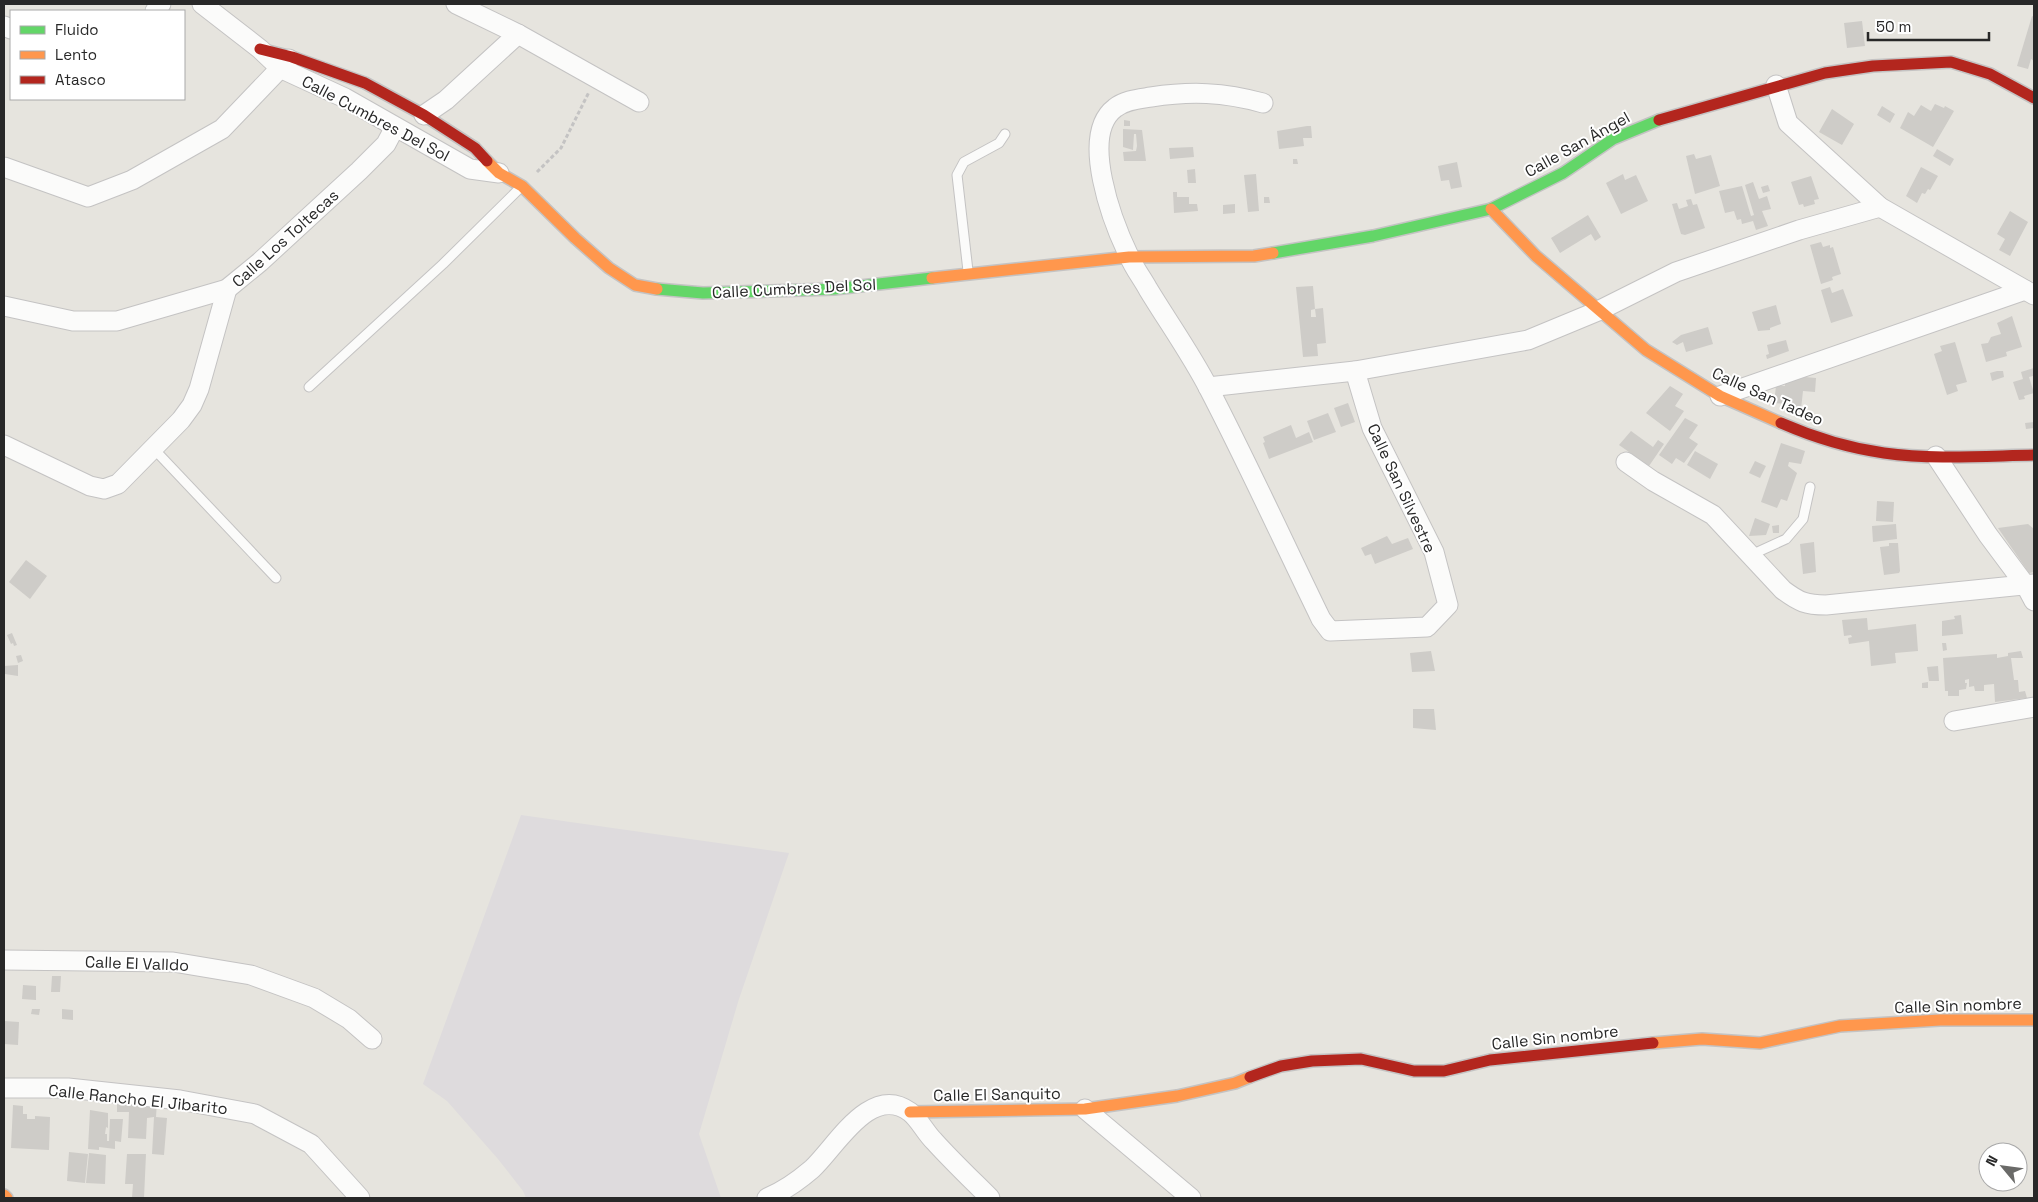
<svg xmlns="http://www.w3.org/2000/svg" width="2038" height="1202" font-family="'Space Grotesk',sans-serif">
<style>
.industrial{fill:#dedbdd}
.building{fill:#ceccc8;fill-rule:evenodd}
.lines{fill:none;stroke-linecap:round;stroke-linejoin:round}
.lane-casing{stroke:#c4c3c3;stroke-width:11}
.street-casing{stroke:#c4c3c3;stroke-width:21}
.fast-casing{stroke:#c4c3c3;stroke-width:14}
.slow-casing{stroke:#c4c3c3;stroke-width:14}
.jam-casing{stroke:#c4c3c3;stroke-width:14}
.path{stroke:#c4c3c3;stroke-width:3;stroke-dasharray:4 2.5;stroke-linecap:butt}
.lane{stroke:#fbfbfa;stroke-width:9}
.street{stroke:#fbfbfa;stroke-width:19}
.fast{stroke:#63d668;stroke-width:11}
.slow{stroke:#ff974d;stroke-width:11}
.jam{stroke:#b3261e;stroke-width:11}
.labels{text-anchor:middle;stroke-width:4;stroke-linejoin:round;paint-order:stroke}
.street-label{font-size:16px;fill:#282828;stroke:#fff}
</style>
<rect width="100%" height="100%" fill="#e6e4de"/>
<polygon class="industrial" points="521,815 789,853 739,999 699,1134 721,1198 526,1198 523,1191 498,1159 447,1101 423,1084"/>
<g class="building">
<polygon points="2032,16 2034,17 2034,61 2031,59 2028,69 2017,66"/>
<polygon points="1862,21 1865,46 1847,48 1844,23"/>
<polygon points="1935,104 1944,108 1945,106 1954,111 1933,147 1900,128 1908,112 1914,116 1921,105 1931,111"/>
<polygon points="1882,106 1895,114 1890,123 1877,115"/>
<polygon points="1832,109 1854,124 1842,145 1819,132"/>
<polygon points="1124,120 1130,121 1130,126 1124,126"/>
<polygon points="1307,126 1311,126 1312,138 1303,138 1304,146 1279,149 1277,131"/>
<polygon points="1123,129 1142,130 1146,161 1124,161 1123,152 1136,151 1137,146 1136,134 1134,134 1133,150 1123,147"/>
<polygon points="1193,147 1194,157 1170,159 1169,148"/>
<polygon points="1937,149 1954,159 1950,166 1933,156"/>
<polygon points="1694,154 1696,159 1711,155 1720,186 1695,194 1686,156"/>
<polygon points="1293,159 1297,159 1298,164 1293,164"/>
<polygon points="1457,162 1462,187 1451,189 1449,180 1441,181 1438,166"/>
<polygon points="1921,167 1938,176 1930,190 1928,189 1925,194 1922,193 1917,203 1906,196"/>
<polygon points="1195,169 1196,183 1188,183 1187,170"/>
<polygon points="1256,174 1259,211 1248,212 1244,175"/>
<polygon points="1623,174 1625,180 1636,175 1648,201 1621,214 1606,183"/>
<polygon points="1811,176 1819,199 1814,200 1815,204 1804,207 1803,204 1799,205 1791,182"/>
<polygon points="1753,182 1759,199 1767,196 1771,209 1762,211 1768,226 1756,230 1753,221 1742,224 1741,219 1737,220 1734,211 1725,213 1719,191 1742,186 1751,216 1754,215 1745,185"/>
<polygon points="1768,185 1770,191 1763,193 1761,187"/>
<polygon points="1173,192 1177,192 1177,197 1189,197 1189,204 1197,204 1198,211 1174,213"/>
<polygon points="1264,197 1269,197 1270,203 1264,203"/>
<polygon points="1691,199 1693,205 1697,204 1705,228 1685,235 1681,234 1672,204 1677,203 1679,209 1688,206 1686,200"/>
<polygon points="1235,204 1235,213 1223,214 1223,205"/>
<polygon points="2010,211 2028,222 2010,256 1999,250 2005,239 1997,234"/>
<polygon points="1588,215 1601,237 1595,241 1591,234 1560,253 1551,238"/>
<polygon points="1821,242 1823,247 1830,245 1830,248 1833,247 1841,274 1832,277 1833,280 1821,284 1810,245"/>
<path d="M1313,286l2,23 8,-1 3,35 -9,1 1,12 -15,1 -7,-70zM1315,309l1,8h-5v-7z"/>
<polygon points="1830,287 1832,293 1843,289 1853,316 1831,323 1821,290"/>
<polygon points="1776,305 1781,324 1770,328 1770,330 1758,331 1752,312"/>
<polygon points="2012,316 2022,347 2006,352 2007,356 1986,362 1981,344 1988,343 1991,337 2001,334 1997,323"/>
<polygon points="1708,327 1713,344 1686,352 1683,342 1677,345 1672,342 1681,335"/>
<polygon points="1786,340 1789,351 1767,359 1766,355 1769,354 1767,345"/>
<polygon points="1955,342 1967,382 1956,385 1958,391 1947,395 1934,354 1942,351 1940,346"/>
<polygon points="2034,368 2034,380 2033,376 2029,377 2034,393 2024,396 2025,399 2019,400 2013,382 2023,379 2021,372"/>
<polygon points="1997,371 2003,371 2004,377 1992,381 1990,373"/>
<polygon points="1805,377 1816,378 1815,392 1803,391 1801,409 1785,408 1785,404 1774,403 1776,386 1785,386 1785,384"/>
<polygon points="1670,386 1683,394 1675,406 1684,411 1670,431 1646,413"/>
<polygon points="1348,403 1355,422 1341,427 1334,408"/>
<polygon points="1328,413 1336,432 1314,440 1307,421"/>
<polygon points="1685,418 1698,425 1689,438 1698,444 1684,463 1676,458 1672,464 1659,455"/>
<polygon points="2034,422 2034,428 2026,429 2025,423"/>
<polygon points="1291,425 1296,438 1309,432 1313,442 1269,459 1263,443 1265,442 1263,437"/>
<polygon points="1631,431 1653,447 1658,440 1664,444 1649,466 1619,445"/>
<polygon points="1781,443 1805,451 1801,464 1789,462 1788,466 1797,473 1787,501 1781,499 1777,508 1761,502"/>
<polygon points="1695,451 1718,464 1710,479 1687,465"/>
<polygon points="1755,461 1766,466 1760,478 1749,473"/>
<polygon points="1877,501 1894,502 1893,522 1876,521"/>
<polygon points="1755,518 1770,524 1766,535 1749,536"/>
<polygon points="1896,524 1897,539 1873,542 1872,526"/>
<polygon points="2028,524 2034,529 2034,572 2029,573 1998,528"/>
<polygon points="1779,525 1779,533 1773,533 1772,526"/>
<polygon points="1387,536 1392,544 1408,538 1413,549 1375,564 1371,554 1365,556 1361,548"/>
<polygon points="1814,542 1816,572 1803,574 1800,544"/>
<polygon points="1889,543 1898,543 1900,571 1899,573 1884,575 1880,547 1889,546"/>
<polygon points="26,560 47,576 30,599 9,582"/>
<polygon points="1961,615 1963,634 1942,636 1942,621 1955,619 1954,616"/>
<polygon points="1867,618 1868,630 1916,624 1918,651 1895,653 1896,663 1871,666 1869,641 1849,644 1848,638 1852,637 1851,635 1844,636 1842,620"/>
<polygon points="12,633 17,645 14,646 13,643 11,644 7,635"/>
<polygon points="1942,643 1946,643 1947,650 1943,651"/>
<polygon points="1431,651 1435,671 1412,672 1410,653"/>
<polygon points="2021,651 2023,658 2011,658 2014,680 2018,680 2019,692 2025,691 2027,698 1995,702 1994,684 1984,685 1984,691 1975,691 1974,686 1969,687 1969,679 1965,680 1965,683 1967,683 1966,689 1959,690 1959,696 1948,696 1948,691 1945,691 1943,658 1997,654 1997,658 2008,656 2008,653"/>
<polygon points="21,655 23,661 18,663 16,656"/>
<polygon points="18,665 18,676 5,674 4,666"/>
<polygon points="1938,666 1939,681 1929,681 1927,667"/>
<polygon points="1928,682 1928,688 1922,688 1922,683"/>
<polygon points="1413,709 1434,709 1436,730 1413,728"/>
<polygon points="52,976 61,976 60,992 51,992"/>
<polygon points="23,985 36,986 36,1000 22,999"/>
<polygon points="32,1009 40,1009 39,1015 31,1014"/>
<polygon points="62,1009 73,1010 73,1020 62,1019"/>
<polygon points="4,1021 19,1022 18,1045 4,1044"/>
<polygon points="130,1099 157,1101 156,1117 167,1118 164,1155 152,1154 154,1117 147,1118 146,1139 128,1138 129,1112 117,1112 117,1104 129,1105"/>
<polygon points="13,1105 23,1106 23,1114 27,1114 27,1119 35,1119 35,1116 50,1117 49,1150 11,1148"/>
<polygon points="90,1110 108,1113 108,1128 106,1127 105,1134 107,1134 107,1141 109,1141 110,1119 123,1119 121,1142 115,1141 115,1149 99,1147 99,1150 88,1149"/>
<polygon points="69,1152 88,1154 85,1183 67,1181"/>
<polygon points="89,1153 106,1155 105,1184 86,1183"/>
<polygon points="127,1154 146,1154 144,1198 132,1198 133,1184 125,1184"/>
</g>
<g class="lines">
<g class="lane-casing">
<g id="lane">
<polyline points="968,271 957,175 964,162 999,143 1005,134"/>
<polyline points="309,387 443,264 520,188"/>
<polyline points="153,448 276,578"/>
<polyline points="1751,555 1786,539 1803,519 1810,487"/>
</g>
</g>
<g class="street-casing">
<g id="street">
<polyline points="202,4 260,49 280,68 345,98 470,169 499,173"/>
<polyline points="456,4 518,34 639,102"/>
<polyline points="155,11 161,4"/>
<polyline points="4,26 11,29"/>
<polyline points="1776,85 1788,123 1880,207 2034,295"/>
<path d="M1263,103c-40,-11 -72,-12 -112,-6 -12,2 -26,3 -36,11 -36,27 -2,115 14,148 5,12 13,22 19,33 20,33 43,65 61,100 39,75 75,154 112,230l9,12 97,-4 21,-22 -14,-53 -62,-124 -17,-57"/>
<polyline points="424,115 446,100 518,34"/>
<polyline points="4,167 88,197 132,180 222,129 289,59"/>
<polyline points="4,306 73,321 117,321 227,289 260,262 359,171 386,144 395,127"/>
<polyline points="1208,387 1355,371 1528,340 1598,311 1676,272 1799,230 1880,207"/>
<polyline points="1720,396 2025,290"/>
<polyline points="4,445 90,486 104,489 118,484 181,420 192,405 199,389 227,289"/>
<polyline points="1936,456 1988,535 2026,586 2034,601"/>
<path d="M1626,462l27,19 60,34 70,75c16,12 23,15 43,15l208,-21"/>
<polyline points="1954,721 2034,707"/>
<polyline points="4,960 173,962 251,975 314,998 349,1019 372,1039"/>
<polyline points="4,1088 68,1088 180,1100 255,1114 311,1144 360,1198"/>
<polyline points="1085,1109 1191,1198"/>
<path d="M767,1198c17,-7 31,-17 45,-29 24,-22 58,-86 98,-57 9,7 15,20 24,29 18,20 37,38 56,57"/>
</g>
</g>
<g class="fast-casing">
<g id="fast">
<polyline points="1273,253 1373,236 1491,209 1563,173 1613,139 1659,120"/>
<polyline points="657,289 703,293 834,289 932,278"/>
</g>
</g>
<g class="slow-casing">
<g id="slow">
<polyline points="487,161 499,173 522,186 575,238 609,268 635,285 657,289"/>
<polyline points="1491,209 1536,256 1646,350 1720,396 1781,423"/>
<polyline points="932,278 1129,257 1254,256 1273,253"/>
<polyline points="1653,1043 1702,1039 1760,1043 1840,1026 1940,1020 2034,1020"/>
<polyline points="910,1112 1085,1109 1177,1096 1235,1083 1250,1077"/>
<polyline points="4,1195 7,1198"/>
</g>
</g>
<g class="jam-casing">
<g id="jam">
<polyline points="260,49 292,57 365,83 424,115 475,148 487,161"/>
<polyline points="1659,120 1825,73 1873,66 1951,62 1990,74 2034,98"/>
<path d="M1781,423c32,14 68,25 103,30 49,7 101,3 150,2"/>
<polyline points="1250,1077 1281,1066 1312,1061 1361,1059 1414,1071 1444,1071 1490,1060 1653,1043"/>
</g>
</g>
<polyline class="path" points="537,172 561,148 589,92"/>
<use href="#lane" class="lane"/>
<use href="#street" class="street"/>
<use href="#fast" class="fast"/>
<use href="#slow" class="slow"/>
<use href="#jam" class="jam"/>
</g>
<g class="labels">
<g class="street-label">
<text transform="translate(376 118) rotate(28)" y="6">Calle Cumbres Del Sol</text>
<text transform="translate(1577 144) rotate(-29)" y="6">Calle San Ángel</text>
<text transform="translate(285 238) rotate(-42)" y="6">Calle Los Toltecas</text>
<text transform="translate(794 288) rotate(-3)" y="6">Calle Cumbres Del Sol</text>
<text transform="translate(1768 396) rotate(24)" y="6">Calle San Tadeo</text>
<text transform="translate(1402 488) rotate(65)" y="6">Calle San Silvestre</text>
<text transform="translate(137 963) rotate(2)" y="6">Calle El Valldo</text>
<text transform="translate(1958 1005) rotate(-2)" y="6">Calle Sin nombre</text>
<text transform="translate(1555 1037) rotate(-6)" y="6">Calle Sin nombre</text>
<text transform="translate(997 1094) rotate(-1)" y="6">Calle El Sanquito</text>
<text transform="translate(138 1099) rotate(6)" y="6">Calle Rancho El Jibarito</text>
</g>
</g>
<rect width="2038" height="1202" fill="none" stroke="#282828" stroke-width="10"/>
<rect x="10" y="10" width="175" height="90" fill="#ffffff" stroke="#a9a9a9"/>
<rect x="20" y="26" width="25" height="8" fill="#63d668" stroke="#a9a9a9"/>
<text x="55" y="35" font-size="15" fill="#282828">Fluido</text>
<rect x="20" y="51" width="25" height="8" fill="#ff974d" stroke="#a9a9a9"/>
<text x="55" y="60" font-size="15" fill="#282828">Lento</text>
<rect x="20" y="76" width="25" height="8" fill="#b3261e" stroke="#a9a9a9"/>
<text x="55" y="85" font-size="15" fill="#282828">Atasco</text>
<g transform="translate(2003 1167) rotate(299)"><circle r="24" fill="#ffffff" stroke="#a9a9a9"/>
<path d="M0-4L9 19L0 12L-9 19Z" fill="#6a6a68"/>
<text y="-8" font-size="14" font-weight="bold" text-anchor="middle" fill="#282828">N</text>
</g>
<path d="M1868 32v8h121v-8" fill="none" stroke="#282828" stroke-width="2.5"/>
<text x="1876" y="32" font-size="15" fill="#282828" stroke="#ffffff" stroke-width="4" paint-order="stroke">50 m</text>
</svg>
